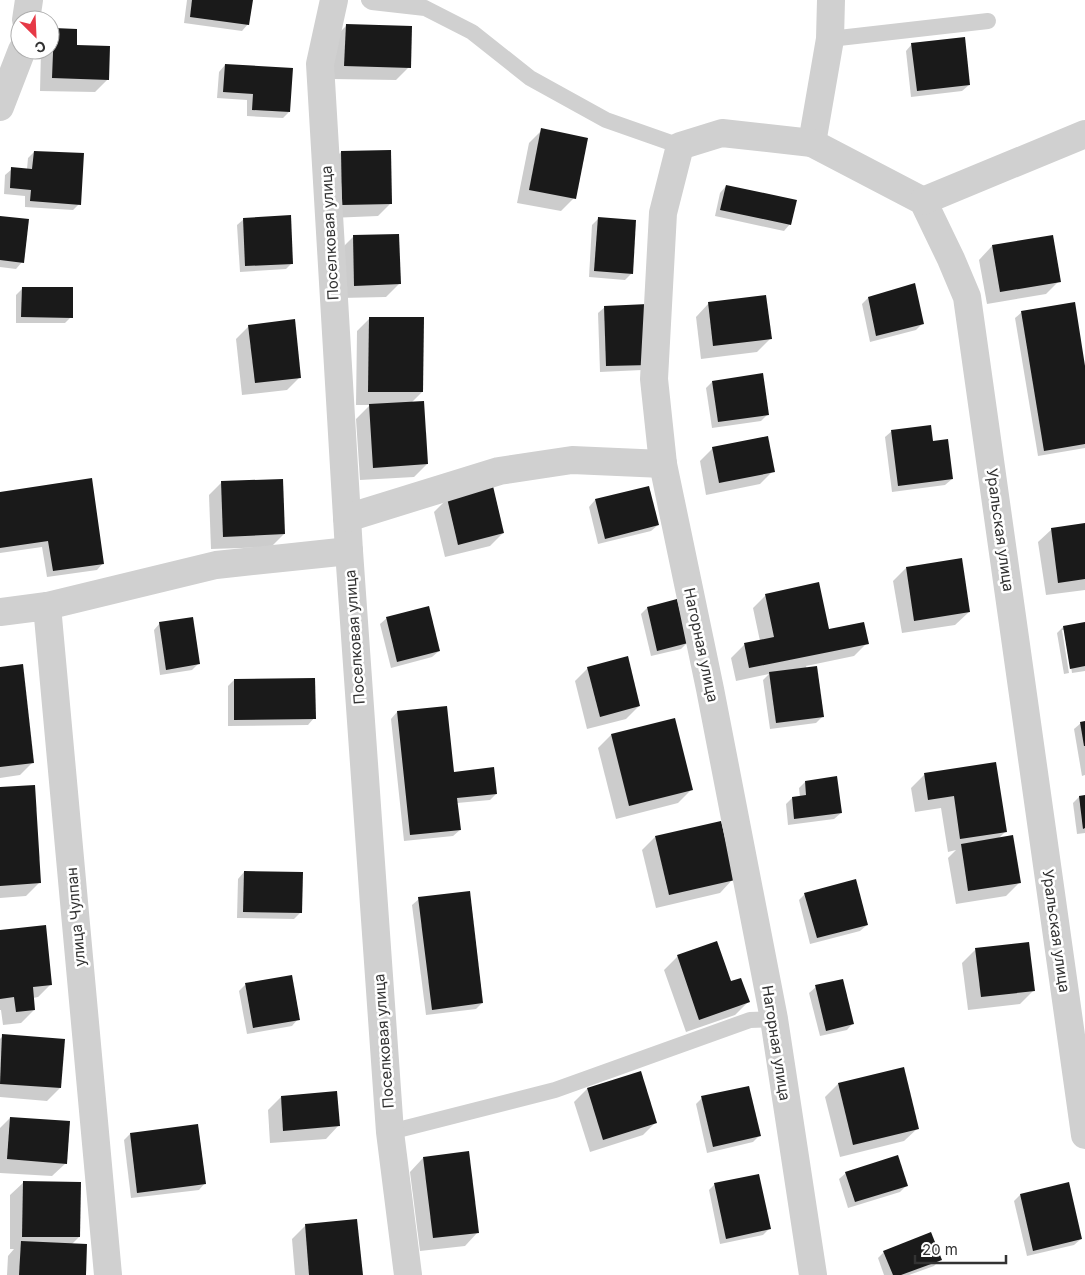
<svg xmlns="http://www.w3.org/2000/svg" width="1085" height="1275" font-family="Inter,sans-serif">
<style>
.shadow{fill:#0003}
.building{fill:#1a1a1a}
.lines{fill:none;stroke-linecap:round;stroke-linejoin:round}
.service{stroke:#d0d0d0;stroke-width:16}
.minor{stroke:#d0d0d0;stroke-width:28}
.labels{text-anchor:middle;stroke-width:5;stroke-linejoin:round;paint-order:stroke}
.street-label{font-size:15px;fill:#333;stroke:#fff}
</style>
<rect width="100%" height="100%" fill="#fff"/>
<g class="shadow">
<polygon points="187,0 251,0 248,24 242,31 184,23"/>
<polygon points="346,26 409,67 396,80 332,79 333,39"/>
<polygon points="54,30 75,47 108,79 95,92 40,91 41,50 50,50 50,34"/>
<polygon points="912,44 969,85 962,91 911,97 906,51"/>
<polygon points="225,65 289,112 283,118 247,116 247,100 217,98 219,72"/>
<polygon points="542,130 574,198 561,211 517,203 529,143"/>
<polygon points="34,152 79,204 73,210 25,207 25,196 4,194 5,175 12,169 27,169 28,158"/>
<polygon points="341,152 391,203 378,216 330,218 328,165"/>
<polygon points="726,186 790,224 784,231 715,216 720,193"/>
<polygon points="0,217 22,262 16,269 0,267"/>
<polygon points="244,219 292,263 286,269 240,272 237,225"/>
<polygon points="598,219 632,273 625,280 589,277 592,225"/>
<polygon points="353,237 399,284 386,297 341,298 340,250"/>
<polygon points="992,246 1059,281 1046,294 987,304 979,260"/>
<polygon points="22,289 71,317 65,323 16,323 16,295"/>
<polygon points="868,298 922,324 916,330 870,342 862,304"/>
<polygon points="709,303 770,339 757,352 701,359 696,317"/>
<polygon points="647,305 642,370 600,372 598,313 605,307"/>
<polygon points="1022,312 1085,374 1085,448 1038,456 1015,318"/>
<polygon points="370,318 422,392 411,403 427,464 414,477 360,480 356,419 370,405 356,405 357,331"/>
<polygon points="249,326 300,377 287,390 242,395 236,339"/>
<polygon points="712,382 768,414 761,421 712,428 706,388"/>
<polygon points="892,431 932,442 952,479 945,485 892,492 885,437"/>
<polygon points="713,448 773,471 760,484 706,495 700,461"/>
<polygon points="222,482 284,534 271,547 211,549 209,495"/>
<polygon points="648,487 658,525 651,531 598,544 589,507 595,500"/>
<polygon points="0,493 103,563 97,570 47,577 42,547 0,553"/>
<polygon points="447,499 503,533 490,546 445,557 434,512"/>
<polygon points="1085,524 1085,590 1046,595 1038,542 1052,529"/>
<polygon points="906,568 969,612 955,625 902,633 893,581"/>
<polygon points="766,595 828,630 867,643 854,656 806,666 823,716 816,723 770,729 763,680 769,674 736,681 731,658 744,645 760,641 753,608"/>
<polygon points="647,608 687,643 681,649 651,656 641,614"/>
<polygon points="387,618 439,651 432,657 391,668 380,624"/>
<polygon points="160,623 198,664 192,670 160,675 154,630"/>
<polygon points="1085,623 1085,671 1072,673 1065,630 1062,630 1069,673 1064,674 1057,633 1063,627"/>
<polygon points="588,668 639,706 626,719 587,729 575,681"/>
<polygon points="0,669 33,762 20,775 0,778"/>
<polygon points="234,680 314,718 308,725 228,726 228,686"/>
<polygon points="397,712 453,773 496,794 490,800 457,803 460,830 453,836 404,841 391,719"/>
<polygon points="674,720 691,790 678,803 616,819 598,748 611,735"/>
<polygon points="1085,722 1085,775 1082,776 1074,729 1081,723"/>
<polygon points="924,775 1006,831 998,839 1019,883 1006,896 956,904 948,858 956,850 948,852 941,808 915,812 911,788"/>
<polygon points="805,782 841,813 834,819 788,825 786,804 792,798 800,797 799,788"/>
<polygon points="0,789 39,883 26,896 0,898"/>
<polygon points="1085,796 1085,833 1077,834 1073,803 1079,797"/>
<polygon points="655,837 733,879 720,893 656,908 642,850"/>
<polygon points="244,872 301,912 294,919 237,918 238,879"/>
<polygon points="805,894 867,925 860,931 810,944 799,900"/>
<polygon points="419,899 482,1003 476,1009 426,1015 412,905"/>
<polygon points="0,931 51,984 38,997 33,998 34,1010 21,1023 3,1025 1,1010 0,1010"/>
<polygon points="717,943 731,983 748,1002 735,1015 686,1032 664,970 677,957"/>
<polygon points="975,950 1034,990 1020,1004 968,1010 962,963"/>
<polygon points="245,985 298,1019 292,1026 247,1034 239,991"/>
<polygon points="816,987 853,1023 847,1030 820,1036 809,993"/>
<polygon points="3,1036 60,1088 47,1101 0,1097 0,1039"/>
<polygon points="838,1084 918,1128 904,1141 840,1157 825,1097"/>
<polygon points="587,1089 656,1122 643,1135 590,1152 574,1102"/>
<polygon points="281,1097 339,1125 326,1139 270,1143 268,1110"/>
<polygon points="702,1098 759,1136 753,1142 707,1153 696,1104"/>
<polygon points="10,1118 66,1163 52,1176 0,1173 0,1128"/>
<polygon points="130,1134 205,1183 199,1190 131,1198 124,1140"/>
<polygon points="423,1158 478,1232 465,1246 420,1251 410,1172"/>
<polygon points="846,1173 906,1186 900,1192 848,1208 839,1179"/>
<polygon points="24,1182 79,1237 71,1245 85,1275 7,1275 8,1256 14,1249 10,1249 10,1195"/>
<polygon points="715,1184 769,1229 763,1235 720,1244 709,1190"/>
<polygon points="1020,1195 1081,1239 1074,1245 1027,1256 1014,1201"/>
<polygon points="356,1221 361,1275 295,1275 292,1239 305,1226"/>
<polygon points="884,1252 940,1260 934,1266 909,1275 884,1275 878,1258"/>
</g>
<g class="building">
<polygon points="192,0 253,0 249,25 190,17"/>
<polygon points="346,24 412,26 411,68 344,66"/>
<polygon points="54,28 77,29 77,45 110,46 109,80 52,78"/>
<polygon points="965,37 970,85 917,91 911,43"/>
<polygon points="225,64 293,68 290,112 252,110 253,94 223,92"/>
<polygon points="541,128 588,138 576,199 529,190"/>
<polygon points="391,150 392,204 342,205 341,151"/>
<polygon points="34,151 84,153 81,205 30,201 31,190 10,188 11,167 32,169"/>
<polygon points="726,185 797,200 791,225 720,210"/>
<polygon points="291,215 293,264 245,266 243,218"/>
<polygon points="0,216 29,219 24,263 0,260"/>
<polygon points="598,217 636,220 633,274 594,271"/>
<polygon points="399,234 401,284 354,286 353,235"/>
<polygon points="1053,235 1061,282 1000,292 992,245"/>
<polygon points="915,283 924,324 876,336 868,297"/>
<polygon points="22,287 73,287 73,318 21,317"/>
<polygon points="766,295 772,339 713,346 708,302"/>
<polygon points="1075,302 1085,366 1085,444 1044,451 1021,311"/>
<polygon points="648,304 650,365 606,366 604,306"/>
<polygon points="369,317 424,317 423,392 368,392"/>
<polygon points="295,319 301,378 255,383 248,325"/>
<polygon points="763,373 769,415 718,422 712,381"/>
<polygon points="424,401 428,464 373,468 369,404"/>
<polygon points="931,425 933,441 948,439 953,479 898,486 891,430"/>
<polygon points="768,436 775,472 719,483 712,447"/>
<polygon points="92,478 104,564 53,571 48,541 0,548 0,492"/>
<polygon points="283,479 285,534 223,537 221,481"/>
<polygon points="493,486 504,533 458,545 447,498"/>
<polygon points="649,486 659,525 605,539 595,499"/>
<polygon points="1085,523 1085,579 1058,583 1051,528"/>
<polygon points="962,558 970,612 914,621 906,567"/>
<polygon points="819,582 829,629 864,622 869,644 749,668 744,643 774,637 765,594"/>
<polygon points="677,599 688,643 657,651 647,607"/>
<polygon points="429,606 440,651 397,662 386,617"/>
<polygon points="193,617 200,664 166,670 159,622"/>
<polygon points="1085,622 1085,666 1070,669 1063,626"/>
<polygon points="628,656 640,706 600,717 587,667"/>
<polygon points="23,664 34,763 0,767 0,667"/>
<polygon points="817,666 824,717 776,723 769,672"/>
<polygon points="315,678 316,719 234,720 234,679"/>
<polygon points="447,706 454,772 494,767 497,794 457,798 461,830 410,835 397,711"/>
<polygon points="675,718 693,790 629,806 611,734"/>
<polygon points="1085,721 1085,746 1084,746 1080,722"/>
<polygon points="996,762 1007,832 960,839 954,796 928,800 924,773"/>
<polygon points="837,776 842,813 794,819 792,797 806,795 805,781"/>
<polygon points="35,785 41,883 0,886 0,787"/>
<polygon points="1085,795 1085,828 1083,829 1079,796"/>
<polygon points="721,821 735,880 669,895 655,836"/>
<polygon points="1013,835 1021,883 968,891 961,844"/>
<polygon points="244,871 303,872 302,913 243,912"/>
<polygon points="856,879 868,925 817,938 804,893"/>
<polygon points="470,891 483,1003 432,1010 418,897"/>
<polygon points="46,925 52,985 33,987 35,1010 16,1012 14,997 0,999 0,930"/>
<polygon points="717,941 731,981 741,978 750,1002 699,1020 677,955"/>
<polygon points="1029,942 1035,991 981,997 975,948"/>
<polygon points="292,975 300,1020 253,1028 245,983"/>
<polygon points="843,979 854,1024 826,1031 815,985"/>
<polygon points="2,1034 65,1039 61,1088 0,1084"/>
<polygon points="904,1067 919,1129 853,1145 838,1083"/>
<polygon points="641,1071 657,1123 603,1140 587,1088"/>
<polygon points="749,1086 761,1136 713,1147 701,1096"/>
<polygon points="337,1091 340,1126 283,1131 281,1096"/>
<polygon points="10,1117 70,1121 67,1164 7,1159"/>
<polygon points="198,1124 206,1184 137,1193 130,1133"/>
<polygon points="469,1151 479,1233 433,1238 423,1157"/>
<polygon points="898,1155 908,1186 855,1202 845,1172"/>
<polygon points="759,1174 771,1229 726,1239 714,1183"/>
<polygon points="23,1181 81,1182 80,1237 22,1237"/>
<polygon points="1069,1182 1082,1239 1033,1251 1020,1194"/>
<polygon points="357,1219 363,1275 309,1275 305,1224"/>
<polygon points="931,1232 942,1260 901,1275 893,1275 883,1251"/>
<polygon points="21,1241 87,1244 86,1275 19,1275"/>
</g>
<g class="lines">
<g class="service">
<polyline points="369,0 372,2 425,8 472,32 530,78 606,120 680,146"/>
<polyline points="830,39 988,21"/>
<polyline points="390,1132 555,1090 750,1020 774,1019"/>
</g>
<g class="minor">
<polyline points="334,0 320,64 349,551 390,1132 408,1275"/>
<polyline points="831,0 830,39 812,143 923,201 951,259 967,297 1085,1135"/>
<polyline points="26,20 29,0"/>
<polyline points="0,107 22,50"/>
<polyline points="812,143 722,133 680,146 663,213 654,379 663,464 710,689 774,1019 813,1275"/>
<polyline points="923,201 1085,134"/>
<polyline points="347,518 499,471 572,460 663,464"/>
<polyline points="47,606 216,565 349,551"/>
<polyline points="0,612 47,606 108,1275"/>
</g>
</g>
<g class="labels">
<g class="street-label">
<text transform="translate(330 233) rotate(-93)" y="5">Поселковая улица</text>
<text transform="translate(1000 530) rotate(82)" y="5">Уральская улица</text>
<text transform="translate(355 637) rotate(-94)" y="5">Поселковая улица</text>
<text transform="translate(701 645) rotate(78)" y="5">Нагорная улица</text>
<text transform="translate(76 917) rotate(-95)" y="5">улица Чулпан</text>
<text transform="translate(1056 931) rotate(82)" y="5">Уральская улица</text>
<text transform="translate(384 1041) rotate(-94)" y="5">Поселковая улица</text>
<text transform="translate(776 1043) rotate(81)" y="5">Нагорная улица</text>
</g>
</g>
<g transform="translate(35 35) rotate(156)"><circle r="24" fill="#ffffff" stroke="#adadad"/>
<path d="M0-4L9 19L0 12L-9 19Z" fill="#e63946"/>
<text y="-8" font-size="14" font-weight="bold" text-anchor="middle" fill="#333333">С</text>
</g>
<path d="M915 1255v8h91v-8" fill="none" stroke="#333333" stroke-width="2.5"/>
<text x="922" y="1255" font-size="15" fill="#333333" stroke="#ffffff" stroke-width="4" paint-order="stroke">20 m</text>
</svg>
